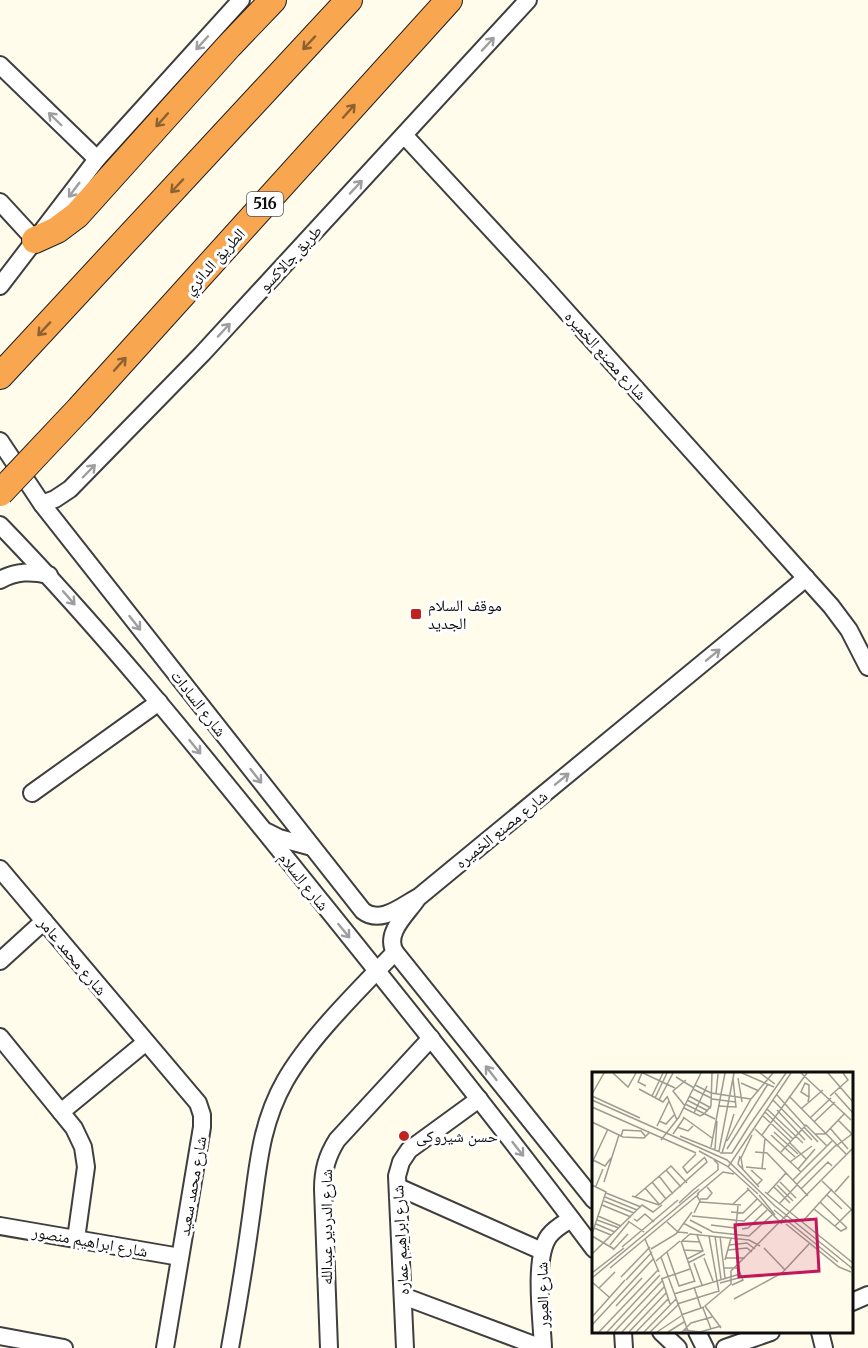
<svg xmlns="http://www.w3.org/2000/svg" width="868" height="1348" font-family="Merriweather,'Noto Naskh Arabic',serif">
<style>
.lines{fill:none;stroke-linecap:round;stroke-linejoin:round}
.minor-casing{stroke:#3f3f3f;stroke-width:20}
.highway-casing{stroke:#1d1d1d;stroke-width:28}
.minor{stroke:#fff;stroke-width:16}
.highway{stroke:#f8a750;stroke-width:26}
.highway-bridge-casing{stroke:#1d1d1d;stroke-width:28;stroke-linecap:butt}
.highway-bridge{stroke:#f8a750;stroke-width:26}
.oneway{stroke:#9e9e9e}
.oneway2{stroke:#8e6131}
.poi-dot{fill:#bf2221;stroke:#fff;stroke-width:2}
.labels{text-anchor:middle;stroke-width:6;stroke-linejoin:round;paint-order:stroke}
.shield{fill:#fff;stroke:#555;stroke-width:1.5}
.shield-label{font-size:15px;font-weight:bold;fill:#0c0c0c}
.street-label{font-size:16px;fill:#0c0c0c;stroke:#fff}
.poi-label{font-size:16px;fill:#0c0c0c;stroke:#fff;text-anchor:start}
.inset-road{fill:none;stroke:#9e9c92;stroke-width:1.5}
.view{fill:#c2185b;fill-opacity:0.15;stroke:#c2185b;stroke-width:3}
.inset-edge{fill:none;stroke:#0c0c0c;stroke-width:3}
</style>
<rect width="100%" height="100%" fill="#fffceb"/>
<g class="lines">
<g class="minor-casing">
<g id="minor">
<polyline points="0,65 97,159"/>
<polyline points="404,135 540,282 831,606 849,630 868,667"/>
<polyline points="0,202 35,240"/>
<polyline points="0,286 97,159 241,0"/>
<path d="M0,441l42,63 321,407c18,14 40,-6 57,-15l386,-318"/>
<polyline points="42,504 55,499 70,489 202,354 528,0"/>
<path d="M0,525c104,107 197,223 291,339 102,127 205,254 303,385"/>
<path d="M0,580c16,-9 31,-9 49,-5"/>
<polyline points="32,793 159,702"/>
<polyline points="267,832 279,838 312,847"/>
<polyline points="0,869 198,1103 202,1115 202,1127 165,1348"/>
<path d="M417,899c-10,15 -33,34 -22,53l199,248"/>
<polyline points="0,961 44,921"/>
<polyline points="0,1037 74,1128 83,1147 86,1167 76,1239"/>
<polyline points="61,1112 146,1042"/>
<polyline points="398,1187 542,1251"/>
<polyline points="0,1226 180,1257"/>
<polyline points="403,1296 542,1348"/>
<polyline points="852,1302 868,1295"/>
<polyline points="623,1332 624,1348"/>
<polyline points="661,1332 678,1348"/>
<polyline points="697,1332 705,1348"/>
<polyline points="820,1332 824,1348"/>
<polyline points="0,1336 64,1348"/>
<path d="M230,1348c8,-44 15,-87 21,-131 7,-49 9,-92 34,-136 25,-44 75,-92 110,-129"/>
<path d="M329,1348l-6,-159c0,-19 4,-33 14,-49l94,-102"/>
<polyline points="405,1348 397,1176 401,1162 409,1150 479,1099"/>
<path d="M543,1348c-1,-28 -10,-90 6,-112 6,-8 14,-12 22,-17"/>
<polyline points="725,1348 771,1332"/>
</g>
</g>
<g class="highway-casing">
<g id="highway">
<polyline points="35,240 57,230 77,215 229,46 273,0"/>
<polyline points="0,376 349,0"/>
<polyline points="81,407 449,0"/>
</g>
</g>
<use href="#minor" class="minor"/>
<use href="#highway" class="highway"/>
<g class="highway-bridge-casing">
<polyline id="highway-bridge" points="0,493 81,407"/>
</g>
<use href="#highway-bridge" class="highway-bridge"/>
</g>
<defs><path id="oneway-shaft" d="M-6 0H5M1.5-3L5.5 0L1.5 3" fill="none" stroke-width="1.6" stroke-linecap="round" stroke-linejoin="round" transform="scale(1.5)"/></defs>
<g class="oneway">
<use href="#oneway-shaft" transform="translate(202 43) rotate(132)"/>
<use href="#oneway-shaft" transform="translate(488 44) rotate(-47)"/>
<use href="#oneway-shaft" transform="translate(55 119) rotate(-136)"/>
<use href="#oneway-shaft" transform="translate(356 187) rotate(-47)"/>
<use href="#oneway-shaft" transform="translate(74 190) rotate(127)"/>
<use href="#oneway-shaft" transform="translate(224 330) rotate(-47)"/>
<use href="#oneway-shaft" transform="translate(89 471) rotate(-46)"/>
<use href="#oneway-shaft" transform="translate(69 598) rotate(49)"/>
<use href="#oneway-shaft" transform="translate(135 623) rotate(52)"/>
<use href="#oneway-shaft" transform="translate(713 655) rotate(-39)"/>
<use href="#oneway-shaft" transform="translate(195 747) rotate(51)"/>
<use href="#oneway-shaft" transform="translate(256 776) rotate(52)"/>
<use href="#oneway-shaft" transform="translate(562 779) rotate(-39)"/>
<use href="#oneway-shaft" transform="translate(344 931) rotate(51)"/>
<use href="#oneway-shaft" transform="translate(491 1073) rotate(-128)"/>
<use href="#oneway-shaft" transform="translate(518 1149) rotate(52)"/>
</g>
<g class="oneway2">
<use href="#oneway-shaft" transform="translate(309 43) rotate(133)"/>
<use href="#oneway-shaft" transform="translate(349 111) rotate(-48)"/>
<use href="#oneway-shaft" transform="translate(162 120) rotate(132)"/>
<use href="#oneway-shaft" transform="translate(177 186) rotate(133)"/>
<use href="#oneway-shaft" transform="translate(44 329) rotate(133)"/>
<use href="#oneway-shaft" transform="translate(120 364) rotate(-48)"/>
</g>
<g class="poi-dot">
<rect x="410" y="608" width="12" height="12" rx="3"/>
<circle cx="404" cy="1136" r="6"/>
</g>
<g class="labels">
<rect class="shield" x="247" y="192" width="36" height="24" rx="4.5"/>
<g class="shield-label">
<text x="265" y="209">516</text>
</g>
<g class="street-label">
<text transform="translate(290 258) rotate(-47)" y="6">طريق جالاكسو</text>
<text transform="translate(214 261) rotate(-48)" y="6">الطريق الدائري</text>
<text transform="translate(606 355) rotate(48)" y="6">شارع مصنع الخميره</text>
<text transform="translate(199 703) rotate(52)" y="6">شارع السادات</text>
<text transform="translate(501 829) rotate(-39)" y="6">شارع مصنع الخميره</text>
<text transform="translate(304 881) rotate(51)" y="6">شارع السلام</text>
<text transform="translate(73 956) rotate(50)" y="6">شارع محمد عامر</text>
<text transform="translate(192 1186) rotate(-80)" y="6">شارع محمد سعيد</text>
<text transform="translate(326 1227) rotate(-90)" y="6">شارع الدردير عبدالله</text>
<text transform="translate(400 1240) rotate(-93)" y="6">شارع ابراهيم عماره</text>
<text transform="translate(90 1241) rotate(10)" y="6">شارع ابراهيم منصور</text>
<text transform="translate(542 1295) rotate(-91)" y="6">شارع العبور</text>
</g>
<g class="poi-label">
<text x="428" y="611">موقف السلام<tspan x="428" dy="18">الجديد</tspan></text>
<text x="416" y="1142">حسن شيروكى</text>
</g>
</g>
<g transform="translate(592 1072)">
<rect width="261" height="261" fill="#fffceb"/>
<path class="inset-road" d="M21,1l15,14 8,-14M50,1l-4,9 8,4M51,1l32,15M150,1l32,14M168,1l15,11M209,1l50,47M236,1l25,29M84,5l18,11M146,6l4,24M149,11l18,8M103,13l16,8 40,6M47,17l24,13 4,-5M101,17l18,9M243,21l18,20M0,22l12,-21M124,22l2,-20M185,23l28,31M0,24l48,22M60,24l11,-23M75,24l10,24M97,24l22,12M197,24l57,58M238,24l18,-16 -5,-7M63,26l12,-25M120,27l24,3M0,28l135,60 48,46 78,63M67,28l14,-27M95,28l21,11M181,28l39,40M216,30l1,-5 -8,-5 4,-9 4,2v12M93,32l30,15M93,34l-12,-15 13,-11M126,34l18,1 -3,-28M0,35l104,46M92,36l16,8 4,-2M175,37l36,34M209,37l22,-19M185,38l28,30M173,40l28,27M102,41l13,-27M112,42l7,-8 1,-33M171,44l28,26M91,45l29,21M218,46l21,-20M246,48l15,15M67,49l7,3 8,-9M0,50l31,15 21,1 5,-5M222,50l21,-20M65,54l12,-25M157,54l37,-53M85,55l11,4 5,-5M212,55l14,15M238,56l18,21M163,57l46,43M182,60l24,22M81,62l11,-16M223,62h10l20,-21M170,63l45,-62M179,63l24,22M29,64l2,-6 18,1 5,6M88,64l40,16M69,68l18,-23 22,-44M135,69l24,-42 22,-26M198,71l16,16M244,74l16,-12M119,75l14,-74M123,77l2,-28M135,77l41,-65M107,79l28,15 31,28M127,79l15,-78M163,80l12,1 41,43M189,80l25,-27 21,21M128,81h12l17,-27M130,81l12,-39M104,82l-13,13 4,6 18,-16M148,84l-2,8 21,23M1,88l12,6 6,-8M198,90l22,-16M0,91l16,-34M136,95l63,-94M154,95l20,2M170,97l3,-31M206,97l17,-20M74,98l15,17M151,98l-2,-12 11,-23M159,98l11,10 -5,5M67,104l14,18M201,108l39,-39M230,109l31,30M12,110l15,-47M60,110l14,17M188,110l16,16M205,112l39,-39M0,113l14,7 -14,42M185,113l16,16M4,114l7,-17M182,115l16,16M53,116l14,16M155,116l35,36M209,117l27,-27 4,4M101,118l25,-20v-6l-4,-4M173,120l88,71M243,120l14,-16M14,121l35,14M105,122l26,-22 11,2M175,122l19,-21M167,123l16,20M235,123l15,14M40,124l27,9M13,125l32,13M43,125l36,-31 16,17M108,127h7l5,-6 -5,-6M12,129l30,12M108,130l41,3M228,130l27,26M87,131l14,-13M187,132l18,-19M10,133l29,12M67,133l48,-43 -2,-4M140,133l17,-16M222,137l27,22 6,-3M182,138l64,52M139,140l12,1 14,-14M102,141l6,-12 -3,-5M6,144l23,10M100,144l52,5 18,-17M42,147l3,2 8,-7 9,8M5,148l22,8M98,148l23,12 36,4 23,-21M36,149l16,11M75,150l11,10 10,1M210,150l30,-33M91,151l19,10M4,152l19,8M194,152l53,43 12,5M119,153l24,3M243,154l16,-16M2,156l17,7M150,157l6,-1 19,-18M143,163l3,-29M0,164l22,13M117,164l10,56M123,164l6,43M128,164l5,42M53,167l14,33M89,169l14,41M90,169l8,-7 59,6 11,6M90,169l18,1M18,173l19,-23M137,173l18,-2 8,6M30,175l56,-47M172,176l21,22M59,177l25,-15 16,-22M21,178l15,-16M91,178l19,1M136,178l19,-2 5,4M75,180l12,34 16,-5M0,182l50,-49 11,7 9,-7M69,185l27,74M112,186l9,23M133,186h20M95,187l16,-8 -6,-16M133,188l6,-22M64,189l24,-20M96,191l17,-9M102,191l8,22M18,196l89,-74M132,196h14l5,12 -11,5M0,201l32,-25M29,205l29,-30M0,206l107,-89M69,207l29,-10M70,207l8,25M34,208l26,-28M0,210l17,15M128,211l22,-6M102,215l7,21M7,216l16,-16M82,222l66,-20M142,227l48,-26 27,-29M85,232l42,-13M24,234l26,-28M111,236l8,21M89,243l23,-8M0,245l33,-37M0,253l62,-67M129,256l-16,-22 26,-22v-13l122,-123M92,258l16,2 21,-6M7,260l59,-62M15,260l53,-57M22,260l48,-51M30,260l42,-45M37,260l37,-39M44,260l32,-33M52,260l32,-33M58,260l28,-27M65,260l24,-16M76,260l16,-10M90,260l9,-9 21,-6"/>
<path class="view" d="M224,147l3,52 -80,6 -4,-52z"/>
<rect width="261" height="261" class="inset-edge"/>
</g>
</svg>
